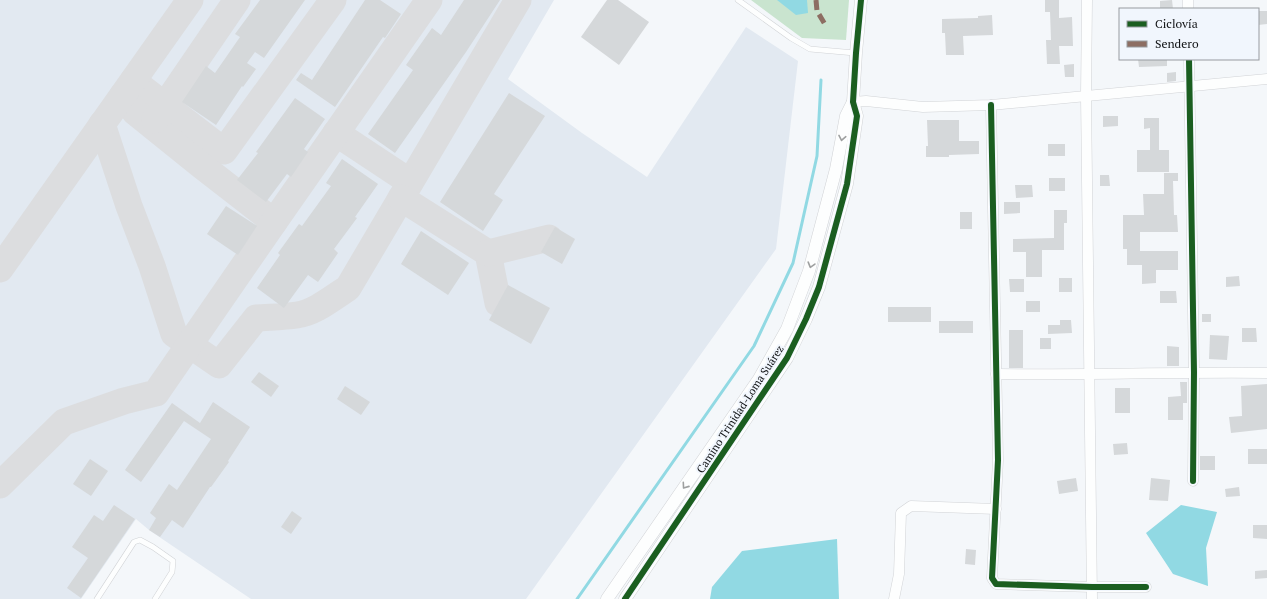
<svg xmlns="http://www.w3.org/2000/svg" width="1267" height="599" font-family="'PT Serif',serif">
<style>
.built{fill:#e2e9f1}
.green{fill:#c9e4cf}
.water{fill:#91d9e3}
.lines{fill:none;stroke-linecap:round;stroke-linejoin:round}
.stream{stroke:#91d9e3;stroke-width:3}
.taxiway{stroke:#dcdddf;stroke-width:27}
.building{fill:#d5d8da}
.service-casing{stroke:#d1d3d6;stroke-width:6}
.minor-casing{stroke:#d1d3d6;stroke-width:11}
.tertiary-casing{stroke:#d1d3d6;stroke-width:13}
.service{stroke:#fdfefe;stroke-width:5}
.minor{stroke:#fdfefe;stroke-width:10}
.tertiary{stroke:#fdfefe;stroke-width:12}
.quiet{stroke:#8d6e63;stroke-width:5;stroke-dasharray:10 5;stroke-linecap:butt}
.cycleway-casing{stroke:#f1f6fd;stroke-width:8}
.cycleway{stroke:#1b5e20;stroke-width:6}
.oneway{stroke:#9ea0a0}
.labels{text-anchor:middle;stroke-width:4;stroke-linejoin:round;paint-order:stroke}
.street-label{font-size:11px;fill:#101214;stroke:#f1f6fd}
</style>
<rect width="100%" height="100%" fill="#f4f7fa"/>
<polygon class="built" points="0,0 554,0 508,79 582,133 647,177 746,27 798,61 776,249 526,599 251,599 149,530 136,519 81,599 0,599"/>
<polygon class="green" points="751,0 849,0 846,40 802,38"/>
<g class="water">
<polygon points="777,0 807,0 808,13 796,15"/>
<polygon points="1181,505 1217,512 1206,548 1208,586 1173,574 1146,533"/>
<polygon points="837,539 839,599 710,599 712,587 742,551"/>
</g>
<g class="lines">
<polyline class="stream" points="577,599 754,346 793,263 817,156 821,80"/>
<g class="taxiway">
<polyline points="133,81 224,151 333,0"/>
<polyline points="123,95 135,112 202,166 274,222"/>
<polyline points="155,120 237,0"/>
<path d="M102,124l27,82 23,60 22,68 45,31 37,-47c14,-1 28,-1 41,-3 19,-3 35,-17 51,-27l170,-288"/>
<polyline points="336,133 410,182"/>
<polyline points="401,198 488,253 498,303"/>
<polyline points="488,253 549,238"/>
<polyline points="0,269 190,0"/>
<polyline points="0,485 64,422 124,401 156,393 274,222 429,0"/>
</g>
</g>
<g class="building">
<polygon points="260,0 305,0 264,58 255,52 247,63 256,69 243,87 242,86 216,125 182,102 206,66 215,73 240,37 235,34"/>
<polygon points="365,0 380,0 401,14 385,38 383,37 335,107 296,80 301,73 312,80"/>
<polygon points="464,0 500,0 466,52 395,153 368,134 413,70 406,65 432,28 441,35"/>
<polygon points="607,0 618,0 649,22 619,65 581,37"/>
<polygon points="1045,0 1059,0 1059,18 1072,17 1073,46 1059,46 1060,64 1047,64 1046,40 1051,40 1050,12 1045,12"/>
<polygon points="1172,0 1173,9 1160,9 1160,1"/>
<polygon points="1258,11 1267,11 1267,24 1258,25"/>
<polygon points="992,15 993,35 963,36 964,55 946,55 945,33 942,33 942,19 978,18 978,16"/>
<polygon points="1138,59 1167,59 1167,66 1139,67"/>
<polygon points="1074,64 1074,77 1065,77 1064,65"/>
<polygon points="1176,72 1176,81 1167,82 1167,73"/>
<polygon points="509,93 545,116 494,194 503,200 483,231 440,202"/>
<polygon points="295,98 325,119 304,149 308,152 291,177 287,174 266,202 237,180 258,153 256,152"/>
<polygon points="1103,116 1118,116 1118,126 1103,127"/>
<polygon points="1144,118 1159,118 1159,150 1169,150 1169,172 1137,172 1137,150 1150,150 1150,128 1144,129"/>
<polygon points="927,120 959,120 959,141 979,141 979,154 949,155 949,157 926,157 926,146 928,146"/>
<rect x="1048" y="144" width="17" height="12"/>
<polygon points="342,159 378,184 355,217 357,218 334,249 338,253 318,282 308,275 284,308 257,288 280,255 278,253 299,224 302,226 331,186 326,183"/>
<polygon points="1164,173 1178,173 1178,181 1173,181 1174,215 1177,215 1178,232 1140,232 1140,251 1178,251 1178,270 1156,270 1156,283 1142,284 1142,265 1127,265 1127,249 1123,249 1123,215 1144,215 1143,194 1164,194"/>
<polygon points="1100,175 1109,175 1110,186 1100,186"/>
<rect x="1049" y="178" width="16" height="13"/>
<polygon points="1015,185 1032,185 1033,197 1016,198"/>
<polygon points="1004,202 1020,202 1020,213 1004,214"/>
<polygon points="226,206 257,226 238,255 207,234"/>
<polygon points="1054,210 1067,210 1067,223 1064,223 1064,250 1042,250 1042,277 1026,277 1026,252 1013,252 1013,239 1054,238"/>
<rect x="960" y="212" width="12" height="17"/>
<polygon points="555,227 575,239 562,264 541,252"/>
<polygon points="421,231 469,263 448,295 401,264"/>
<polygon points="1239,276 1240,286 1226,287 1226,277"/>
<rect x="1059" y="278" width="13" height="14"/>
<polygon points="1009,279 1024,279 1024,292 1010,292"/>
<polygon points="508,285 550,308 531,344 489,320"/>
<polygon points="1160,291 1176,291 1177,303 1160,303"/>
<rect x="1026" y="301" width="14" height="11"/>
<rect x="888" y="307" width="43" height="15"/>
<rect x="1202" y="314" width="9" height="8"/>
<polygon points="1060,320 1071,320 1072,333 1048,334 1048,325 1060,325"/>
<rect x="939" y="321" width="34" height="12"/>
<polygon points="1242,328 1256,328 1257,342 1242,342"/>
<rect x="1009" y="330" width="14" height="38"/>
<polygon points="1210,335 1229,336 1227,360 1209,359"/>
<rect x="1040" y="338" width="11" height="11"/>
<polygon points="1167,346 1179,347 1179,366 1167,366"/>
<polygon points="259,372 279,386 271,397 251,382"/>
<polygon points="1180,382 1187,382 1187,403 1183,403 1183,420 1168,420 1168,397 1181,396"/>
<polygon points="1267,384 1267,429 1231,433 1229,417 1242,416 1241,386"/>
<polygon points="345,386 370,402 361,415 337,399"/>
<rect x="1115" y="388" width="15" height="25"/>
<polygon points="213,402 250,427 228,461 229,462 211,487 210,487 183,528 172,520 160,537 149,530 156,518 150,513 169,484 177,490 211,439 184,421 141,482 125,470 172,403 200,423"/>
<polygon points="1127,443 1128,454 1114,455 1113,444"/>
<rect x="1248" y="449" width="19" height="15"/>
<rect x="1200" y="456" width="15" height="14"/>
<polygon points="90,459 108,471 91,496 73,484"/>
<polygon points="1076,478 1078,491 1059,494 1057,481"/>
<polygon points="1151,478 1170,480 1168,501 1149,500"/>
<polygon points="1239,487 1240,496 1226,497 1225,489"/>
<polygon points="114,505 135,519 81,598 67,588 88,558 72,547 94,515 103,521"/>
<polygon points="292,511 302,518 291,534 281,527"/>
<polygon points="1253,525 1267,525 1267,539 1253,538"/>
<polygon points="966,549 976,550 975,565 965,564"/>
<polygon points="1267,570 1267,578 1255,579 1255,571"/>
</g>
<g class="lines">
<g class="service-casing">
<g id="service">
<polyline points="738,0 791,38 810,49 855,53"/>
<polyline points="97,599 134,542 140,540 153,547 173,561 172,572 155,599"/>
</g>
</g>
<g class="minor-casing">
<g id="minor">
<polyline points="1087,0 1086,96 1092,599"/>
<polyline points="1188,0 1188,9"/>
<polyline points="1189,59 1194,372 1193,481"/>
<polyline points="853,102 866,101 923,107 991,105 1267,79"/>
<polyline points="991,105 998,460 992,578 996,584 1092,587 1146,587"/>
<path d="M996,374c91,1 181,-2 271,-1"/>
<polyline points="894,599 899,574 901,513 911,506 996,509"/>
</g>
</g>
<g class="tertiary-casing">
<g id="tertiary">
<polyline points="607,599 759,379 787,329 809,271 836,169 846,116 853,102"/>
<polyline points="625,599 787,358 806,319 819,287 847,184 857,116 853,102 856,53 861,0"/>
</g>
</g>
<use href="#service" class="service"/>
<use href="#minor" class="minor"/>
<use href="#tertiary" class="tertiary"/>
<polyline class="quiet" points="816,0 817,11 826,26"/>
<g class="cycleway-casing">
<g id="cycleway">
<polyline points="1189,59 1194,372 1193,481"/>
<polyline points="991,105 998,460 992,578 996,584 1092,587 1146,587"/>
<polyline points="625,599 787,358 806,319 819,287 847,184 857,116 853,102 856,53 861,0"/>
</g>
</g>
<use href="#cycleway" class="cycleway"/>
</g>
<defs><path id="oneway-chevron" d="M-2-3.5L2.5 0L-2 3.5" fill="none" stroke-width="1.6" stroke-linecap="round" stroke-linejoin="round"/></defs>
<g class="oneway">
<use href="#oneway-chevron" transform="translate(842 138) rotate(101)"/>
<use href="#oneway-chevron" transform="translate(811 265) rotate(106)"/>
<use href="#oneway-chevron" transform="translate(685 486) rotate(125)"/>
</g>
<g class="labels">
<g class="street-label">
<text transform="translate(740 409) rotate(-57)" y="4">Camino Trinidad-Loma Suárez</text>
</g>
</g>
<rect x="1119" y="8" width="140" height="52" fill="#f1f6fd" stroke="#979ba0"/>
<rect x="1127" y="21" width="20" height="6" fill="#1b5e20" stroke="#979ba0"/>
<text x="1155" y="28" font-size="12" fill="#101214">Ciclovía</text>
<rect x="1127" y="41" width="20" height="6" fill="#8d6e63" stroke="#979ba0"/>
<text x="1155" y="48" font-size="12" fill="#101214">Sendero</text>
</svg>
